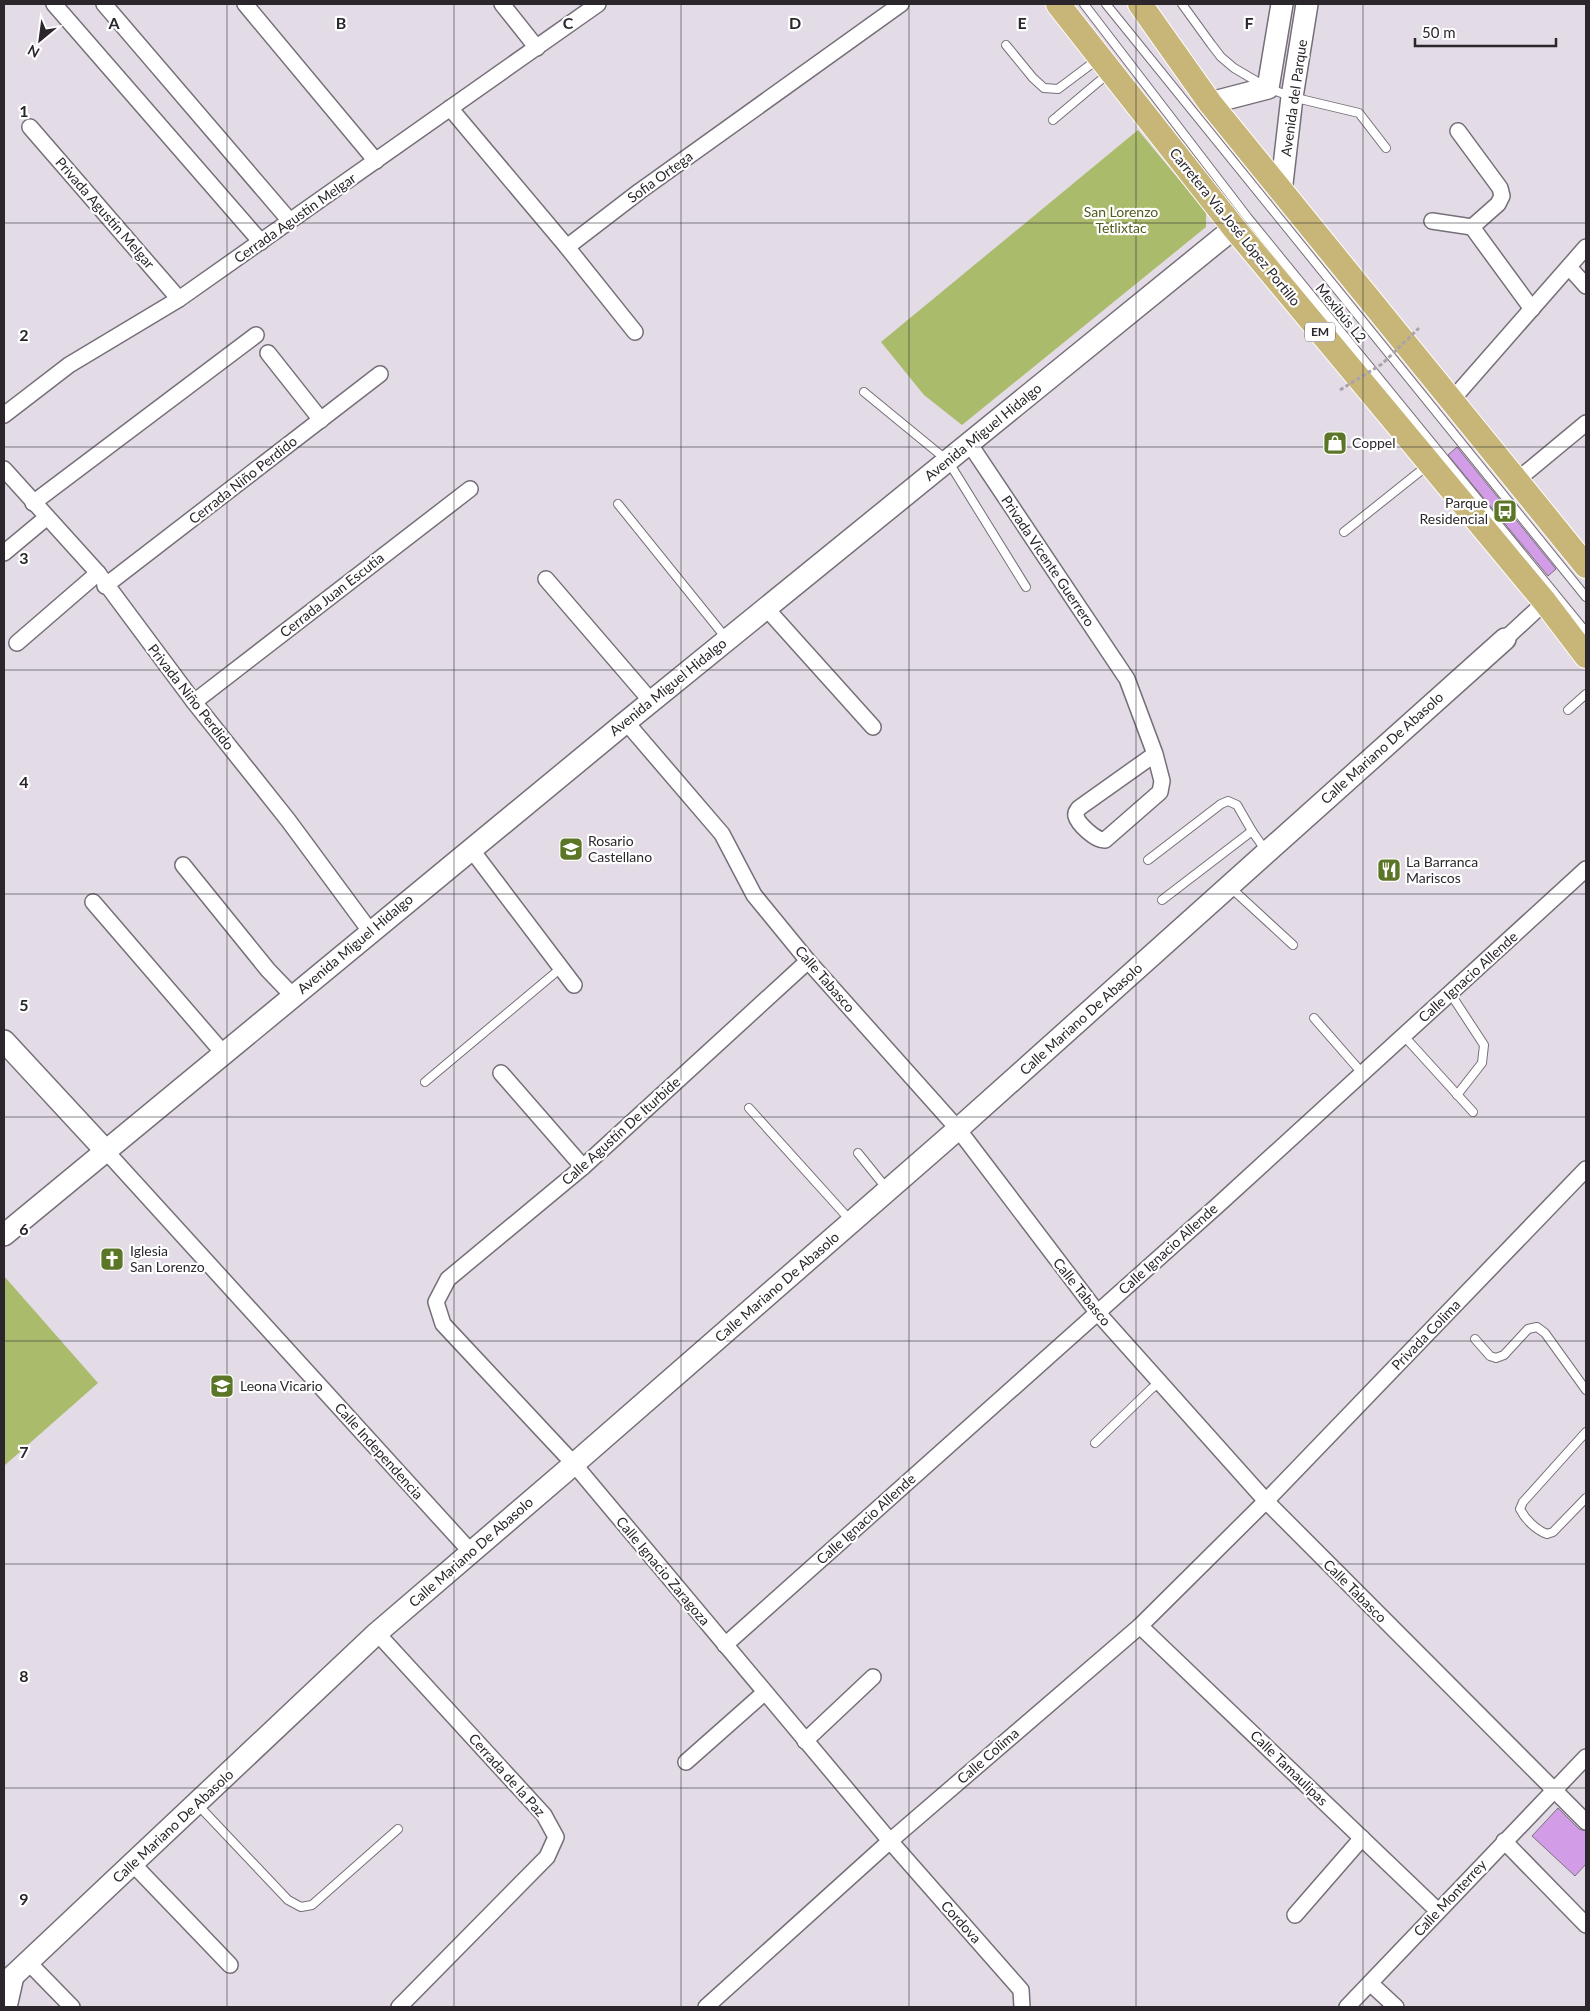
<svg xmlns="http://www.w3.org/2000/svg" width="1590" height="2011" font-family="Lato,sans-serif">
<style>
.green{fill:#aabc6c}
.building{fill:#d29ce6;stroke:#7a727c}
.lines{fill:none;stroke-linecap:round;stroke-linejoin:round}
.lane-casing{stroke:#766f79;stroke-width:10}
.street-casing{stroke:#766f79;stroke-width:18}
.secondary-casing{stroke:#766f79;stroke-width:24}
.primary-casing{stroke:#fff;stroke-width:26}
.lane{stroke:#fff;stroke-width:8}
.street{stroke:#fff;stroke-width:15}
.secondary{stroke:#fff;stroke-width:21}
.primary{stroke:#c8b679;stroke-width:24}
.path-bridge{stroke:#aaa3ac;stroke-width:3;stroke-dasharray:4 2.5;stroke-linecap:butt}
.grid{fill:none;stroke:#2a262b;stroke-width:1;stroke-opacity:0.55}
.labels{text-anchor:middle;stroke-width:4.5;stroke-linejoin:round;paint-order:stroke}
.shield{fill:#fff;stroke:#6a676b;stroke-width:1}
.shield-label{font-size:12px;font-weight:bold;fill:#2a262b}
.street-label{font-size:14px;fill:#2a262b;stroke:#fff}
.park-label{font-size:14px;fill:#515d1d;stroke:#fff}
.poi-label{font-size:14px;fill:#2a262b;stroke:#fff;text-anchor:start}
.grid-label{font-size:16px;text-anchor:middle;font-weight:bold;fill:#2a262b;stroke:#fff;stroke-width:4.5;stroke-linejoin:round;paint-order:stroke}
</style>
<rect width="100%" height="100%" fill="#e3dbe6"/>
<g class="green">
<polygon points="1138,130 1206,212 1206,227 962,425 924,395 881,342"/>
<polygon points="4,1276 98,1383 5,1465 4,1463"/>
</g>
<g class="building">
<polygon points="1457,447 1556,569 1548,576 1448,455"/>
<polygon points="1558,1808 1579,1829 1586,1831 1586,1864 1575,1876 1532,1836"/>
</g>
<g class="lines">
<g class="lane-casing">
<g id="lane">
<polyline points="1084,4 1248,218 1586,632"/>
<polyline points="1106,4 1586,597"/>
<polyline points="1182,4 1211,44 1221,57 1234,68 1268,88 1292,97 1359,113 1386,148"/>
<polyline points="1006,45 1033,78 1044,88 1058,89 1098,59"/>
<polyline points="1053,120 1109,73"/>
<polyline points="864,392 948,461 1026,587"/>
<polyline points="618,504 726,638"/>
<polyline points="1344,532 1428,465"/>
<polyline points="1568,710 1586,694"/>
<polyline points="1148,860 1221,804 1228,801 1237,805 1252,831"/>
<polyline points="1230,887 1293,945"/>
<polyline points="1162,900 1252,831 1266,851"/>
<polyline points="1450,993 1484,1045 1482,1063 1457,1095"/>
<polyline points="1314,1018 1362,1073"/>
<polyline points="1404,1036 1473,1112"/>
<polyline points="425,1082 561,968"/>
<polyline points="749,1108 850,1220"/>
<polyline points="858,1153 887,1189"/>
<polyline points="1475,1339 1490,1356 1496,1358 1504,1355 1528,1329 1537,1327 1545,1333 1586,1390"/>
<path d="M1586,1432l-63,70 -3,7c5,10 16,21 27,25l6,-2 33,-34"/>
<polyline points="1095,1443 1151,1389 1160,1382"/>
<polyline points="198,1805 288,1900 301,1907 312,1905 398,1829"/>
</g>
</g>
<g class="street-casing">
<g id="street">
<polyline points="54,4 261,242"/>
<polyline points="104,4 290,221"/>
<polyline points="245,4 376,161"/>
<polyline points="502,4 537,48"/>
<polyline points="450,108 567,247 635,332"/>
<polyline points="30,127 179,299"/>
<polyline points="1458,131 1500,188 1502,196 1498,204 1472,227"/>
<polyline points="1432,221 1472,227 1532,309"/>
<polyline points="567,247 640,191 901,4"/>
<polyline points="1569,267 1586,286"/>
<polyline points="268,353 321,420"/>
<polyline points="1451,401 1586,247"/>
<polyline points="4,415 69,365 179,299 598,4"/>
<path d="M969,443l158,236 28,75 7,27 -2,11 -55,48c-9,1 -27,-16 -29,-24 -1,-4 1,-5 3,-8l76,-54"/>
<polyline points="4,469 98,573 194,702 288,820 370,931"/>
<polyline points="1516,481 1586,423"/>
<polyline points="33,503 256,335"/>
<polyline points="4,553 46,518"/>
<polyline points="546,579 651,701"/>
<polyline points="105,586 380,374"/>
<polyline points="766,608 873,727"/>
<polyline points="1505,639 1545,602"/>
<polyline points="17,643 98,573"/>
<polyline points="194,702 470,489"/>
<polyline points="626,722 722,834 754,895 808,961 958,1129 1097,1312 1266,1501 1586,1822"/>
<polyline points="471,849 574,985"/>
<polyline points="183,865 268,970 293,996"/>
<polyline points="93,902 224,1054"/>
<polyline points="808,961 583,1167 448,1279 436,1302 443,1324 574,1464 890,1841 1021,1990 1022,2007"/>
<polyline points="501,1073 583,1167"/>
<polyline points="105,1150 471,1552"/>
<polyline points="1140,1626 1438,1911"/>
<polyline points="377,1633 544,1815 556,1837 547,1857 399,2007"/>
<polyline points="725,1645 1217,1206 1586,869"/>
<polyline points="805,1741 873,1677"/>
<polyline points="686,1762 764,1693"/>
<polyline points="1504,1841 1586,1925"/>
<polyline points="132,1863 230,1965"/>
<polyline points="1295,1915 1362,1838"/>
<polyline points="28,1962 72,2007"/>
<polyline points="1370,1983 1396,2007"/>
<polyline points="706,2007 890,1841 1140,1626 1266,1501 1586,1169"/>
<polyline points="1347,2007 1586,1757"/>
</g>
</g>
<g class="secondary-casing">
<g id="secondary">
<polyline points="1210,103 1268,88 1282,4"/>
<polyline points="1281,192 1292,97 1307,4"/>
<polyline points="4,1041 105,1150"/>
<polyline points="4,1235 626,722 1234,228"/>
<polyline points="13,1976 377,1633 574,1464 958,1129 1505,639"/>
<polyline points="6,2007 13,1976"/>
</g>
</g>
<g class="primary-casing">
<g id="primary">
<polyline points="1058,4 1234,228 1545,602 1586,656"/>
<polyline points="1140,4 1210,103 1586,566"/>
</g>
</g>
<use href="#lane" class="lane"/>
<use href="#street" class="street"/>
<use href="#secondary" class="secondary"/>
<use href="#primary" class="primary"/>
<polyline class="path-bridge" points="1340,390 1382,364 1419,328"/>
</g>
<path class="grid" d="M227,4v2003M454,4v2003M681,4v2003M909,4v2003M1136,4v2003M1363,4v2003M4,223h1582M4,447h1582M4,670h1582M4,894h1582M4,1117h1582M4,1341h1582M4,1564h1582M4,1788h1582"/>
<defs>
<g id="shop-square" transform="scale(1.25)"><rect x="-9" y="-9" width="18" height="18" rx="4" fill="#5c7628" stroke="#fff"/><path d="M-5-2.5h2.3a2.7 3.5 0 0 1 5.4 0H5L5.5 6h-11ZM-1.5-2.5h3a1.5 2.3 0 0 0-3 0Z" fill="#fff"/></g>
<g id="bus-square" transform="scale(1.25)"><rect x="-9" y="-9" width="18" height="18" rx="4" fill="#5c7628" stroke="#fff"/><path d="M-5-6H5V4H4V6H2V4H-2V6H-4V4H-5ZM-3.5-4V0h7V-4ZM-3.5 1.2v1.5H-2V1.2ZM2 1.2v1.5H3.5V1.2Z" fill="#fff"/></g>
<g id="school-square" transform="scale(1.25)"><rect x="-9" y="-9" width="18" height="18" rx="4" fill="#5c7628" stroke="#fff"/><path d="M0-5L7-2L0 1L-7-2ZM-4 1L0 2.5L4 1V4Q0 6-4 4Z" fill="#fff"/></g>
<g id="restaurant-square" transform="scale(1.25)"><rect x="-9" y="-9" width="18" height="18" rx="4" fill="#5c7628" stroke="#fff"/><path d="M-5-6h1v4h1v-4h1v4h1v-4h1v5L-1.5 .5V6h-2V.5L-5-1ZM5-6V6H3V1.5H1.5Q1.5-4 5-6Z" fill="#fff"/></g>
<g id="church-square" transform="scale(1.25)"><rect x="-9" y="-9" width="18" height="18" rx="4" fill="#5c7628" stroke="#fff"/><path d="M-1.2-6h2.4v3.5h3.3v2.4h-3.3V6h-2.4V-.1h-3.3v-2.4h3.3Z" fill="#fff"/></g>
</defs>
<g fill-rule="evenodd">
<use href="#shop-square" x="1335" y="443"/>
<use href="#bus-square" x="1505" y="511"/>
<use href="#school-square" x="571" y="849"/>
<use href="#restaurant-square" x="1389" y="870"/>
<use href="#church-square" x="112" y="1259"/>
<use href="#school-square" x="222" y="1386"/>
</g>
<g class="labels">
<rect class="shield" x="1305" y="322.5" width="30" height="19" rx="4"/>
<g class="shield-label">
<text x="1320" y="336">EM</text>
</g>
<g class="street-label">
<text transform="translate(1294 98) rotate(-82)" y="5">Avenida del Parque</text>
<text transform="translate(660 177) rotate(-36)" y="5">Sofia Ortega</text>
<text transform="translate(105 213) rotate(49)" y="5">Privada Agustín Melgar</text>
<text transform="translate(295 218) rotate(-35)" y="5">Cerrada Agustin Melgar</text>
<text transform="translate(1235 227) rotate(51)" y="5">Carretera Vía José López Portillo</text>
<text transform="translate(1341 313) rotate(51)" y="5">Mexibús L2</text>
<text transform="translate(983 432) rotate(-39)" y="5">Avenida Miguel Hidalgo</text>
<text transform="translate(243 480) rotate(-38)" y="5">Cerrada Niño Perdido</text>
<text transform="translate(1048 561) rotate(56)" y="5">Privada Vicente Guerrero</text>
<text transform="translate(332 595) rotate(-38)" y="5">Cerrada Juan Escutia</text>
<text transform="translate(668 687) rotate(-39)" y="5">Avenida Miguel Hidalgo</text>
<text transform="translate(191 697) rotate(52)" y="5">Privada Niño Perdido</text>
<text transform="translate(1382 748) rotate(-42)" y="5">Calle Mariano De Abasolo</text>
<text transform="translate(355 944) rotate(-40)" y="5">Avenida Miguel Hidalgo</text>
<text transform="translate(1468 977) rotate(-42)" y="5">Calle Ignacio Allende</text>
<text transform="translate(825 979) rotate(49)" y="5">Calle Tabasco</text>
<text transform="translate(1081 1019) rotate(-42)" y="5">Calle Mariano De Abasolo</text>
<text transform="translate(621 1131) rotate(-42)" y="5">Calle Agustín De Iturbide</text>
<text transform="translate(1168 1249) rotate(-42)" y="5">Calle Ignacio Allende</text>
<text transform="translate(777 1287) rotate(-41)" y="5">Calle Mariano De Abasolo</text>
<text transform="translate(1082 1292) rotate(51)" y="5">Calle Tabasco</text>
<text transform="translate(1426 1335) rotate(-46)" y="5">Privada Colima</text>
<text transform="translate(379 1451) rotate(48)" y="5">Calle Independencia</text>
<text transform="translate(866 1519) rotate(-42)" y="5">Calle Ignacio Allende</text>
<text transform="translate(471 1552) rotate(-41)" y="5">Calle Mariano De Abasolo</text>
<text transform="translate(663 1571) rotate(50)" y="5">Calle Ignacio Zaragoza</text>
<text transform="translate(1355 1591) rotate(45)" y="5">Calle Tabasco</text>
<text transform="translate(988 1756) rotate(-41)" y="5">Calle Colima</text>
<text transform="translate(1289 1768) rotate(44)" y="5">Calle Tamaulipas</text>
<text transform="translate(507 1775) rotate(48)" y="5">Cerrada de la Paz</text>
<text transform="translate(173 1826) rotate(-43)" y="5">Calle Mariano De Abasolo</text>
<text transform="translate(1450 1898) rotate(-47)" y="5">Calle Monterrey</text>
<text transform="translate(961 1922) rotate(48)" y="5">Cordova</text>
</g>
<g class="park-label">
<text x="1121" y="217">San Lorenzo<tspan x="1121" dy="16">Tetlixtac</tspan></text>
</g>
<g class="poi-label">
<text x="1352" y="448">Coppel</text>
<text x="1488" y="508" text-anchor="end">Parque<tspan x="1488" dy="16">Residencial</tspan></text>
<text x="588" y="846">Rosario<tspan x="588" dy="16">Castellano</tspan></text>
<text x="1406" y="867">La Barranca<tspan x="1406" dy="16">Mariscos</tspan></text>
<text x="130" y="1256">Iglesia<tspan x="130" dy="16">San Lorenzo</tspan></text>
<text x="240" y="1391">Leona Vicario</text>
</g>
</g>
<g class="grid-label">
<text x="114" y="29">A</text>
<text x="341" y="29">B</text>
<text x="568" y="29">C</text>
<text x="795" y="29">D</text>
<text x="1022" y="29">E</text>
<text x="1249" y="29">F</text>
<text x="24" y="117">1</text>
<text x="24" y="341">2</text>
<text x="24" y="564">3</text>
<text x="24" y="788">4</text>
<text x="24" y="1011">5</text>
<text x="24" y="1235">6</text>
<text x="24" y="1458">7</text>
<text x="24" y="1682">8</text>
<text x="24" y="1905">9</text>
</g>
<rect width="1590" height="2011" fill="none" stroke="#2a262b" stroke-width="10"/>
<g transform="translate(40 40) rotate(209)" stroke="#ffffff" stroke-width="4" paint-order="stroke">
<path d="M0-4L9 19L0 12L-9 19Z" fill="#2a262b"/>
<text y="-8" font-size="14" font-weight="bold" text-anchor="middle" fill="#2a262b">N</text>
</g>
<path d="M1415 38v8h141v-8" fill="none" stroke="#2a262b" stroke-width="2.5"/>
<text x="1422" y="38" font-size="15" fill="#2a262b" stroke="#ffffff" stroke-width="4" paint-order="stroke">50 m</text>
</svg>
